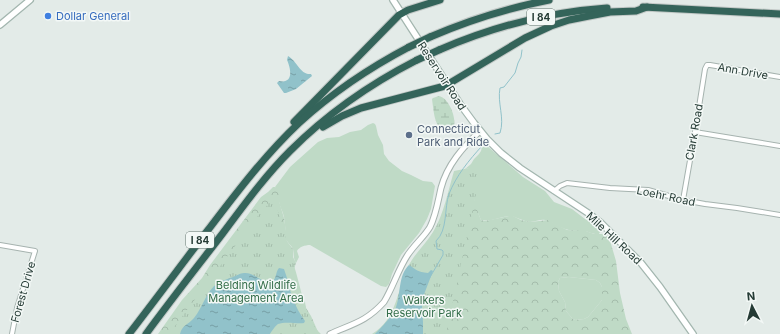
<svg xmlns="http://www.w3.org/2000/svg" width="780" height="334" font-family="Inter,sans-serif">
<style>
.grass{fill:#bfdac6}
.forest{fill:url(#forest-crowns);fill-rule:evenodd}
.wetland{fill:url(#wetland-marsh)}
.park{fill:url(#park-tufts)}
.water{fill:url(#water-ripples)}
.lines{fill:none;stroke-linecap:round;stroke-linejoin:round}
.stream{stroke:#91c2ca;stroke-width:1}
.minor-casing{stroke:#a6b3af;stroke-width:6}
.tertiary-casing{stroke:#a6b3af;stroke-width:7}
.secondary-casing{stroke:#a3b6af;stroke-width:8}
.motorway-casing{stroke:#c2c8c6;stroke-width:9}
.minor{stroke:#fff;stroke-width:4}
.tertiary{stroke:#fff;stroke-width:5}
.secondary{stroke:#fff;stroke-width:5.5}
.motorway{stroke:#34645a;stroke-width:7}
.motorway-bridge-casing{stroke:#c2c8c6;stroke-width:9;stroke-linecap:butt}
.motorway-bridge{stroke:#34645a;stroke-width:7}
.shop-dot{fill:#3f7fe0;stroke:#f3f8f6;stroke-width:1.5}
.service-dot{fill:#5c6f8a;stroke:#f3f8f6;stroke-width:1.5}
.labels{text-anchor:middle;stroke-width:3;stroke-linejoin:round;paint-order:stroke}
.shield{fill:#f3f8f6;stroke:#63746f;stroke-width:1}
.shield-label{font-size:10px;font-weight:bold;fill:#253b35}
.shop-label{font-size:11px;fill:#366cbe;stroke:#f3f8f6;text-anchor:start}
.street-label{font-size:11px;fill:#253b35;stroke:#f3f8f6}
.service-label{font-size:11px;fill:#4e5e75;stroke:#f3f8f6;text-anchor:start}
.park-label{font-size:11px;fill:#336d49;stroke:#f3f8f6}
</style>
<defs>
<pattern id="forest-crowns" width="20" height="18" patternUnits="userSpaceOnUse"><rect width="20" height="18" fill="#bfdac6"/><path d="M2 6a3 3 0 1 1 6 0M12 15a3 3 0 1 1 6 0" fill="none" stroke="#a4bcab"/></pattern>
<pattern id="wetland-marsh" width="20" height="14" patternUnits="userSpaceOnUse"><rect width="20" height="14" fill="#bfdac6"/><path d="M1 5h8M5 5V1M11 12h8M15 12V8" fill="none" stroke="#a4bcab"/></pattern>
<pattern id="park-tufts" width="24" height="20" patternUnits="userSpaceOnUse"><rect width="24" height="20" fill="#bfdac6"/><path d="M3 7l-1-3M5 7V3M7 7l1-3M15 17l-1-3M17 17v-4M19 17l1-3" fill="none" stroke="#a4bcab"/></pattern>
<pattern id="water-ripples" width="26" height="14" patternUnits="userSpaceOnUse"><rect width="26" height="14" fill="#91c2ca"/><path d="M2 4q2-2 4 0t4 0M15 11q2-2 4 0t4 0" fill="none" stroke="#769fa5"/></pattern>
</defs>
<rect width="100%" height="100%" fill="#e3ebe8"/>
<g class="grass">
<path d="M373,123l2,1 1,2 2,9 5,10 1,9 5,7 13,10 9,4 12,6 9,1 3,4 -4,23 -4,10 -8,14 -18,22 -9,19 -3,10 -3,3 -5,-1 -71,-41c-5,0 -11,2 -13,6l2,6 -3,6c-3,-5 -2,-9 -3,-14 -2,-4 -5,-6 -7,-9 0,-8 -1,-15 -2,-23 -1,-5 -4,-10 -5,-15 0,-6 0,-11 -4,-15l15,-20 28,-25 9,-4 12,-1 11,-5 11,-2 7,-5z"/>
<path d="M487,146l36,31 22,14 9,11 18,7 13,10 5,2 9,7 1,4 -1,2c-5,1 -9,-2 -15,-3 -6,0 -13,0 -19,-2 -7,-2 -12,-7 -20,-9 -4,-1 -10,2 -15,2 -7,-1 -15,-6 -21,-6 -9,1 -19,6 -28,4l-6,-14v-7l-2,-9 -4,-22 -4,1 6,-5 3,-5 5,-5 2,-3 1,-4z"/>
<polygon points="569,277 596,280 600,283 602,287 602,300 588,317 584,319 575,320 572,318 566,311 565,302 559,291 558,282 560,278"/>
</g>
<g class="forest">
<path d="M471,167l2,1c0,20 0,34 8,52l4,1 24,-5h4l8,4 9,2 18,-2 19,10 19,1 8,3h9l4,2 4,8 5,17 4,32 6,26 6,15h-209l46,-166zM569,277l27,3 4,3 2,4v13l-14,17 -4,2 -9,1 -3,-2 -6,-7 -1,-9 -6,-11 -1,-9 2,-4z"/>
<polygon points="273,187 275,187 277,188 279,192 279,201 284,218 286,231 286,240 293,249 293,257 296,263 294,269 300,294 305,302 306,308 311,316 319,334 158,334 182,300 202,278 210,265 261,197 268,192"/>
</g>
<path class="wetland" d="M439,96c11,2 20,27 13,36l-3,1c-4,-5 -8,-5 -11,-8 -4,-5 -5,-19 -6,-26l1,-1z"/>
<g class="park">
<path d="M482,166l-36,168h-74c25,-15 25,-44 36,-67 6,-13 17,-22 25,-35 11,-18 15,-41 21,-61l20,-4z"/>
<path d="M274,198c7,23 14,47 21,71 6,19 11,52 26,65h-152l91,-121z"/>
</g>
<g class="water">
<path d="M288,56c9,5 12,19 23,18l1,2 -16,13 -10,4h-2l-7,-10 2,-2c15,3 12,-12 8,-21z"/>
<path d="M409,265c8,5 8,7 19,8l3,-3 2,1 -10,26 -1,11 1,14v12h-48c6,-6 19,-20 21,-27 5,-13 2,-32 13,-42z"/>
<path d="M279,268l5,1c4,10 5,20 9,30 3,8 7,15 12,22l-1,2c-8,1 -18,-2 -26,1 -2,1 -7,8 -8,10h-90c2,-9 8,-9 14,-16 9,-11 12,-27 24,-35 5,-3 10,-4 15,-6 3,-1 7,-4 11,-4 10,-1 18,10 26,9 7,-1 5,-10 9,-14z"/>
</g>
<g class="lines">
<g class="stream">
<path d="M495,134l5,-1c5,-15 -3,-30 0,-45l4,-1 11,-14 3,-10 3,-6 1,-7"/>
<path d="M429,279l14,-24v-4l-1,-1 -5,-1 -1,-8c12,-11 8,-33 13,-47 7,-18 20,-34 33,-48"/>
</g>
<g class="minor-casing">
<g id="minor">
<polyline points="695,132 780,146"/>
<polyline points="554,191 560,186 567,183 610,188 648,190 683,200 705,204 737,208 780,215"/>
<polyline points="683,200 695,132 705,69 707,65 710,65 780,77"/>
<polyline points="0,245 35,251 17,308 12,334"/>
</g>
</g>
<g class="tertiary-casing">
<path id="tertiary" d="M330,334c22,-10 36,-12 54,-32 9,-15 14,-32 23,-46 7,-11 17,-19 23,-29 6,-12 8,-26 11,-39 6,-23 22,-41 39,-57"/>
</g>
<g class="secondary-casing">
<g id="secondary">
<polyline points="393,0 460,104 474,123 487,139 501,153 520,168 588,213 601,223 641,263 660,287 693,334"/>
<polyline points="0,25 30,0"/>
</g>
</g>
<g class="motorway-casing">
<g id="motorway">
<polyline points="643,7 780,14"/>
<path d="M430,37c39,-17 78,-29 119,-37"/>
<path d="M439,50c53,-23 109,-38 168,-42"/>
<polyline points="294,122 399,15 408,10 440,0"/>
<polyline points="323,127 342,116 361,108 445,86 525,38 551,26 569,20 589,16 610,12 636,11 647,7"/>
<path d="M129,334c27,-35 53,-70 79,-104 29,-38 57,-75 91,-107 33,-30 70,-55 110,-76"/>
<path d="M146,334c25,-34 51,-67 77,-101 21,-28 42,-57 67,-82 37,-37 80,-67 127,-91"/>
</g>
</g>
<use href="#minor" class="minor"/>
<use href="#tertiary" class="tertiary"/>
<use href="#secondary" class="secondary"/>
<use href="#motorway" class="motorway"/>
<g class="motorway-bridge-casing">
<g id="motorway-bridge">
<polyline points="409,47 430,37"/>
<polyline points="417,60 439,50"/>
</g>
</g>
<use href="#motorway-bridge" class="motorway-bridge"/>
</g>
<circle class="shop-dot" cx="48" cy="16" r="4"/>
<circle class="service-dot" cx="409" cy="135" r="4"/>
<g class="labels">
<g class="shield">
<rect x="527" y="9" width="28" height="16" rx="3"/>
<rect x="186" y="232" width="28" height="16" rx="3"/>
</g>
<g class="shield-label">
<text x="541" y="21">I 84</text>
<text x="200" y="244">I 84</text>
</g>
<g class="shop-label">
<text x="56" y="20">Dollar General</text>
</g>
<g class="street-label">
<text transform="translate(743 71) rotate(10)" y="4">Ann Drive</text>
<text transform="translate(442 76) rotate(57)" y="4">Reservoir Road</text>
<text transform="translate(694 132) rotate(-80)" y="4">Clark Road</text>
<text transform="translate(666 196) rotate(12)" y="4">Loehr Road</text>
<text transform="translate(614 238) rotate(43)" y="4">Mile Hill Road</text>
<text transform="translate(23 292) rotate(-74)" y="4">Forest Drive</text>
</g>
<g class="service-label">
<text x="417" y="133">Connecticut<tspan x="417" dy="13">Park and Ride</tspan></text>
</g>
<g class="park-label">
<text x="256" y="289">Belding Wildlife<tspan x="256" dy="13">Management Area</tspan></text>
<text x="424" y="304">Walkers<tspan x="424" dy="13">Reservoir Park</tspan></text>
</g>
</g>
<g transform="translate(752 306) rotate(354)" stroke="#f3f8f6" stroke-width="3" paint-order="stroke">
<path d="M0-3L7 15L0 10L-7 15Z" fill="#253b35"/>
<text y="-6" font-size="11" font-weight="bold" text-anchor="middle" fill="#253b35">N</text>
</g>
</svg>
